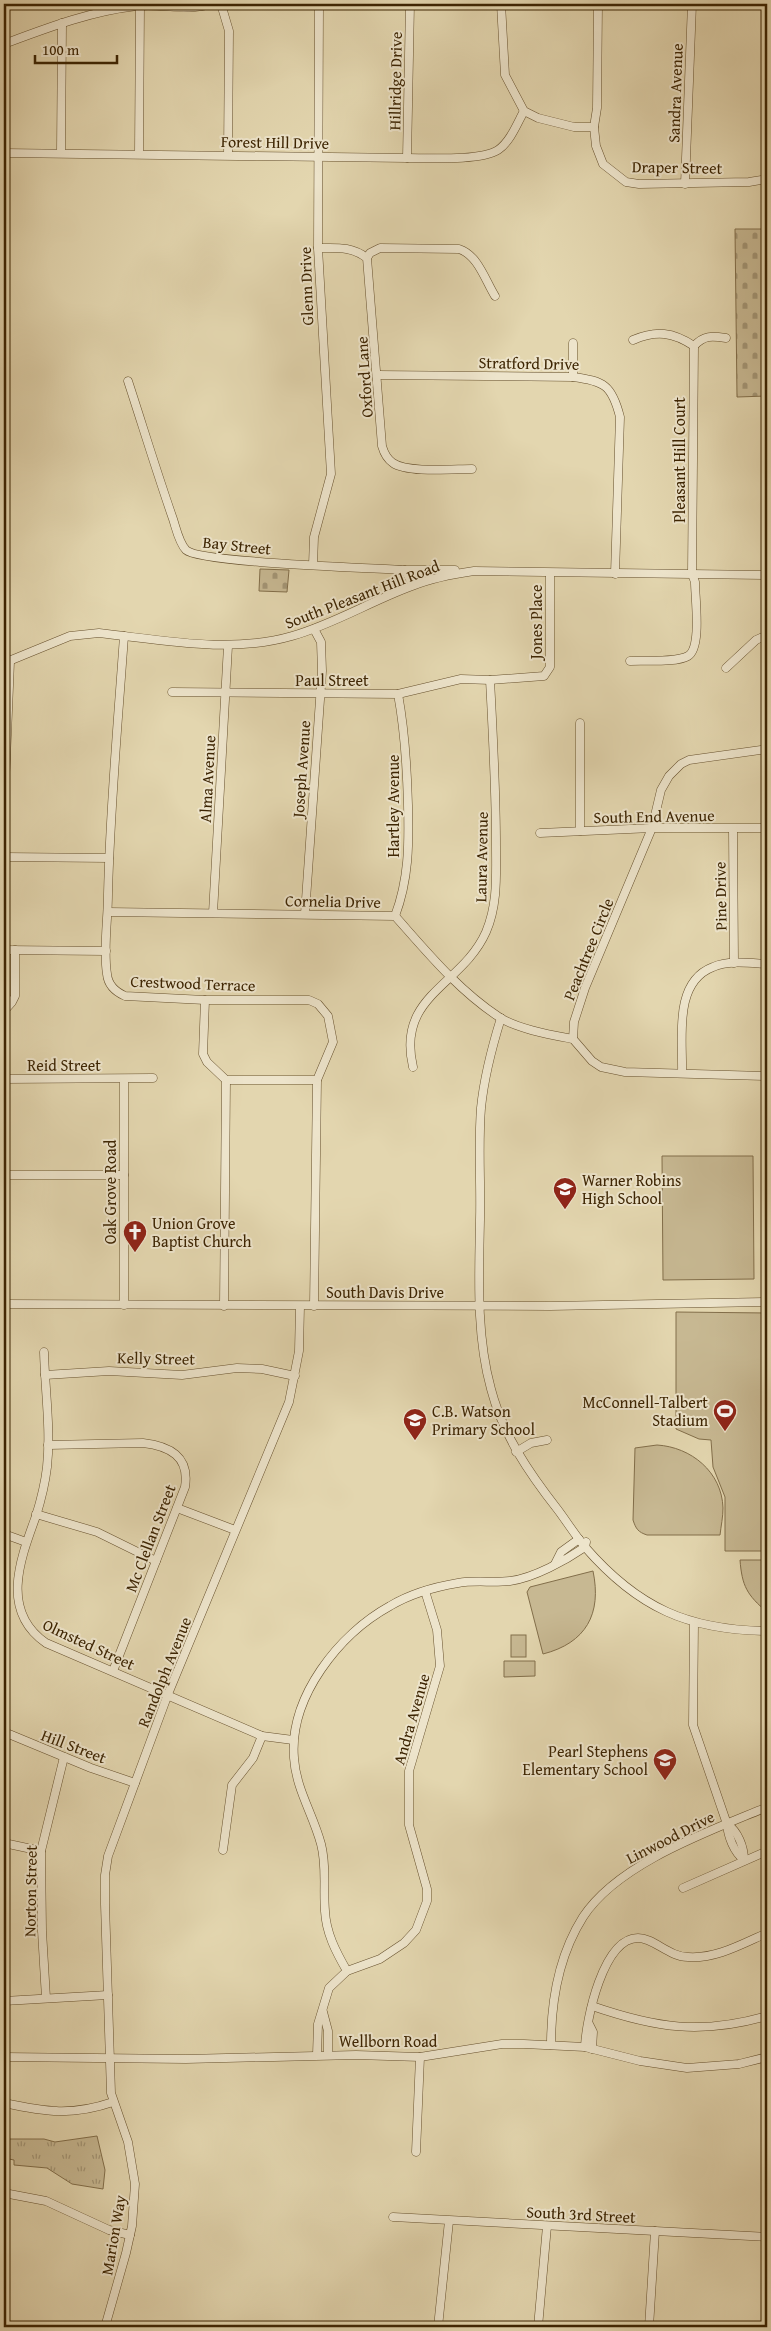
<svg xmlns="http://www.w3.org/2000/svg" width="771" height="2331" font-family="'Gentium Book Plus',serif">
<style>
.cemetery{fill:url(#cemetery-stones);stroke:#826e4a}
.park{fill:url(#park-tufts);stroke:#826e4a}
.pitch{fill:#c7b892;stroke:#826e4a}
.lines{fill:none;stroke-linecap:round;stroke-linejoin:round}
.minor-casing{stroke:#66502d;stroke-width:9}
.minor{stroke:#ede4cb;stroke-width:8}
.labels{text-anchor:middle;stroke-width:4;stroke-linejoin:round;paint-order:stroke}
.street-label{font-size:16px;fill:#3c2402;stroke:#ede4cb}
.poi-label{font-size:16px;fill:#3c2402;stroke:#ede4cb;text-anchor:start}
</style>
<defs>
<pattern id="cemetery-stones" width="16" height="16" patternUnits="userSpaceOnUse" patternTransform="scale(1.25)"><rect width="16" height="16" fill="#c7b892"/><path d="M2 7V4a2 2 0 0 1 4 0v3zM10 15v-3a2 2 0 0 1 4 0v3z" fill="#a39575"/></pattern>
<pattern id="park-tufts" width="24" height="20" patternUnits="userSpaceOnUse" patternTransform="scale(1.25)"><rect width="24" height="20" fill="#c7b892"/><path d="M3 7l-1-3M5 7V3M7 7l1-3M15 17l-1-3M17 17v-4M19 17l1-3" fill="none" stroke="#a39575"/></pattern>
</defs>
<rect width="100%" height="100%" fill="#e3d6af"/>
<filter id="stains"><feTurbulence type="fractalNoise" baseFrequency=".004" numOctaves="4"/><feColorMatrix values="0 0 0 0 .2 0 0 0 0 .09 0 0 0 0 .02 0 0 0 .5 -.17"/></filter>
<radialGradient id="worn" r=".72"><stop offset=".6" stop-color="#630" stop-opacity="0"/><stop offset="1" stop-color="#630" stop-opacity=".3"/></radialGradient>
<g class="cemetery">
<polygon points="735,229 767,229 767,396 737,397"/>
<polygon points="260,569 289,570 287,592 259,591"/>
</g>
<polygon class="park" points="4,2132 9,2139 44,2139 55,2142 97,2136 105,2170 103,2189 72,2184 47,2168 14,2165 14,2160 4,2158"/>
<g class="pitch">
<polygon points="662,1156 753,1156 754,1279 663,1280"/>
<polygon points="676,1312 767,1313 767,1551 725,1551 725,1497 713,1467 711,1440 699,1439 676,1429"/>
<path d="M657,1445c34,2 65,27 66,63 0,9 -2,18 -3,27h-73c-9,-3 -11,-6 -14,-15l2,-72z"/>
<path d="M740,1560h27v52c-20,-17 -25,-26 -27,-52z"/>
<path d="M593,1571c9,43 -7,72 -50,83l-16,-62 3,-5z"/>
<rect x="511" y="1635" width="15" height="22"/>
<polygon points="504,1661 535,1661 535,1676 504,1677"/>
</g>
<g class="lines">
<g class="minor-casing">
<g id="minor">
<polyline points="221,4 229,31 228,155"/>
<polyline points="501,4 505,75 524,111 538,118 574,127 594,127"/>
<polyline points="598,4 597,108 594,127 596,146 603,164 626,182 639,184 749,182 767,179"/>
<path d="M4,44c43,-16 87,-33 133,-38 25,-3 49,6 74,-2"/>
<path d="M4,153l403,5c21,0 74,3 91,-8 12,-8 19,-26 26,-39"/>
<polyline points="61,153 62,23"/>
<polyline points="139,154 140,4"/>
<polyline points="407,158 410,4"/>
<polyline points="685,184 692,4"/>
<path d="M318,248c19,0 33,-2 49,10l15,188c2,7 5,13 11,17 14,10 60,6 79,6"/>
<path d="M367,258l3,-5 10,-5 79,1c19,6 26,31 36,47"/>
<path d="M694,346c10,-11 18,-10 32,-8"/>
<path d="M378,375l195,2c31,4 39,8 47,40l-5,157"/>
<polyline points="573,377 573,343"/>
<path d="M128,381c15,46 29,92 45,138 3,9 6,24 13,31 13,13 190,18 219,20l8,15"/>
<polyline points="313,565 314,537 331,474 318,248 319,4"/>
<polyline points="405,570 455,570"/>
<path d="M124,636c-6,86 -14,172 -16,258 0,26 -5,55 -1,80 1,11 9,18 18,22l80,4h104l9,4 10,12 5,26 -16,38 -3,226"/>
<path d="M630,661c14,-1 46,2 58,-5 14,-8 7,-58 7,-74l-3,-8 2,-228c-21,-14 -38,-16 -61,-6"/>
<path d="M4,663l66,-27 29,-3c64,7 131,21 193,3 42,-12 79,-35 120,-50 20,-8 41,-12 62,-15l293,4"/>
<polyline points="726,668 756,640 767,635"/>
<polyline points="172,692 398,694 461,679 490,680 544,676 550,667 550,573"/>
<polyline points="580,723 580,831"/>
<polyline points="767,749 689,760 681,764 669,776 661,790 652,828 585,988 574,1022 573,1039 592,1061 601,1067 625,1072 767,1076"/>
<polyline points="4,809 10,661"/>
<polyline points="733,829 734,963"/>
<polyline points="540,833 652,828 767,828"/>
<polyline points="4,857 109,858"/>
<path d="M108,912l287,4c32,36 63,74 104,101 18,12 53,18 74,22"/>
<polyline points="213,913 228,646"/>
<polyline points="305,914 322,671 321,642 314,629"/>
<path d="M395,916c14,-37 14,-72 13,-111 -1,-38 -3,-73 -10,-111"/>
<polyline points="4,950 106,951"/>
<polyline points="205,1000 203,1054 207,1062 226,1080 317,1080"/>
<polyline points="4,1011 12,1002 15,996 15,950"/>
<path d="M501,1018c-9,29 -17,60 -20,90 -3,38 0,75 -1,112 -1,56 -4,115 11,169 12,46 38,84 67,121 9,12 17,25 27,37 53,61 103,83 182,84"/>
<path d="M413,1067c-17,-72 49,-81 73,-135 12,-28 10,-57 10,-86 0,-55 -3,-111 -6,-166"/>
<path d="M682,1072c1,-33 -9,-90 31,-105 16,-7 37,-4 54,-3"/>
<polyline points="4,1079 153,1078"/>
<polyline points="124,1079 124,1305"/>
<polyline points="4,1175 124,1175"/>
<polyline points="4,1304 550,1306 767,1302"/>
<polyline points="224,1306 226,1080"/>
<path d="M44,1352c1,38 7,78 3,115 -2,17 -6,33 -11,49 -16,44 -36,95 10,127l216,93 31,4"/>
<polyline points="45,1375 109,1371 182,1375 237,1368 262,1369 295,1376"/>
<path d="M48,1445l95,-2c26,3 47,13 42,44l-72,184"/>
<polyline points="516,1452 531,1443 547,1440"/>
<polyline points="177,1508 235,1530"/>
<polyline points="36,1514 97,1532 156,1561"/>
<polyline points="4,1534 26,1542"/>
<polyline points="555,1564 561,1552 579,1539"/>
<path d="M694,1623l-1,102 34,99c1,13 7,28 17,36"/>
<polyline points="4,1732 91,1768 135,1783"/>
<path d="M727,1824c11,7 17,23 17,36"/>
<polyline points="4,1843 41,1851"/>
<polyline points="223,1850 232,1785 253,1758 262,1736"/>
<polyline points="683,1888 767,1851"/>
<path d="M347,1971c-11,-19 -21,-38 -22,-60 -2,-23 2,-45 -4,-67 -8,-30 -25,-55 -27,-86 -5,-61 45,-124 96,-152 20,-12 44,-19 68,-23 17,-3 35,0 52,-2 24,-3 56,-21 75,-34l1,-5"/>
<polyline points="46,1998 42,1931 41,1851 64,1757"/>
<polyline points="4,2001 108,1995"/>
<path d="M592,2006c64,22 109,29 175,10"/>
<polyline points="323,2012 328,2031 328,2055"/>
<polyline points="589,2024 593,2032 592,2049"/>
<path d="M551,2045c0,-44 8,-90 32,-128 35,-54 127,-86 184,-110"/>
<path d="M585,2047c1,-27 18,-109 53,-109 16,0 31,19 50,19 28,2 54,-13 79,-24"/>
<polyline points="317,2055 318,2024 329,1988 347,1971 380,1959 404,1943 416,1930 427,1901 427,1889 409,1825 409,1771 440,1666 437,1630 425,1591"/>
<polyline points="4,2057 186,2059 356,2055 420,2057 502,2044 524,2044 585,2047 640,2061 687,2068 739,2064 767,2057"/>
<path d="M4,2103c42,9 68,13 109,-1"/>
<polyline points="416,2152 420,2057"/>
<polyline points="4,2193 46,2201 109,2230 130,2235"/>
<polyline points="393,2217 767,2237"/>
<polyline points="105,2327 126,2253 132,2226 135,2184 128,2142 111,2093 105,1904 105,1875 108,1856 168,1694 289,1402 299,1351 300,1306"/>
<polyline points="438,2327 449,2221"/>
<polyline points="538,2327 547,2226"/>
<polyline points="649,2327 655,2231"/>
</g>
</g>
<use href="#minor" class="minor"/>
</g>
<defs>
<g id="school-pin" transform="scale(1.25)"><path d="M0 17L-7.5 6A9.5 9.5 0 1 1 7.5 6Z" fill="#8f2418" stroke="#ede4cb"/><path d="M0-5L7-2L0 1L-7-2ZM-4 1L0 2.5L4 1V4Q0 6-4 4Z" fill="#fff"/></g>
<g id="church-pin" transform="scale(1.25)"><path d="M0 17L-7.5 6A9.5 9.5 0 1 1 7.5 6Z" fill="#8f2418" stroke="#ede4cb"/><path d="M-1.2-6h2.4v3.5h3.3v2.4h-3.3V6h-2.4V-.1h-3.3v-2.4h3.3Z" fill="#fff"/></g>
<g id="stadium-pin" transform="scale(1.25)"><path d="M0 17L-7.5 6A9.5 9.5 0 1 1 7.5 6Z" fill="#8f2418" stroke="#ede4cb"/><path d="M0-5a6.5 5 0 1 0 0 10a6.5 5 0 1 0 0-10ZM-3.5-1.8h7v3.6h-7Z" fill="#fff"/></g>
</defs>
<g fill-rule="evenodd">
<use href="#school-pin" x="565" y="1189"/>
<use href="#church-pin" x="135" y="1232"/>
<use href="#stadium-pin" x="725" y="1411"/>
<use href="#school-pin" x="415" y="1420"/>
<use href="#school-pin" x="665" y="1760"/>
</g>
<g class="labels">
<g class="street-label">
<text transform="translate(395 81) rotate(-89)" y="6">Hillridge Drive</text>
<text transform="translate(675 93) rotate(-88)" y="6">Sandra Avenue</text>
<text transform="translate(275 142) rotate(1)" y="6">Forest Hill Drive</text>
<text transform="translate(677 167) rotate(1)" y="6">Draper Street</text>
<text transform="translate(306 286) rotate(-92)" y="6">Glenn Drive</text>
<text transform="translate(529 363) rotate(1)" y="6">Stratford Drive</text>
<text transform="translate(364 377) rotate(-94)" y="6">Oxford Lane</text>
<text transform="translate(679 460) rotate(-90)" y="6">Pleasant Hill Court</text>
<text transform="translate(237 545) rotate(6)" y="6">Bay Street</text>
<text transform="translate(362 594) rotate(-21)" y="6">South Pleasant Hill Road</text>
<text transform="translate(536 622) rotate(-90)" y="6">Jones Place</text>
<text x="332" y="686">Paul Street</text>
<text transform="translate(301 769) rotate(-86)" y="6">Joseph Avenue</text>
<text transform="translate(207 779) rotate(-87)" y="6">Alma Avenue</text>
<text transform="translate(393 806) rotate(-90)" y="6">Hartley Avenue</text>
<text transform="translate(654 816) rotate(-1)" y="6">South End Avenue</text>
<text transform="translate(481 857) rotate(-89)" y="6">Laura Avenue</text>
<text transform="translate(720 896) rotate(-91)" y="6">Pine Drive</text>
<text transform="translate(333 901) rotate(1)" y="6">Cornelia Drive</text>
<text transform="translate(588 949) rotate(-68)" y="6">Peachtree Circle</text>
<text transform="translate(193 983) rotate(2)" y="6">Crestwood Terrace</text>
<text x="64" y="1071">Reid Street</text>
<text transform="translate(110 1192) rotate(-90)" y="6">Oak Grove Road</text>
<text x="385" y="1298">South Davis Drive</text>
<text transform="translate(156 1358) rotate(1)" y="6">Kelly Street</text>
<text transform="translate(150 1538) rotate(-69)" y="6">Mc Clellan Street</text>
<text transform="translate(89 1644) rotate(25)" y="6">Olmsted Street</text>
<text transform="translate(164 1672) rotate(-68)" y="6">Randolph Avenue</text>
<text transform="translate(411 1719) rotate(-74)" y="6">Andra Avenue</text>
<text transform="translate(74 1746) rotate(21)" y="6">Hill Street</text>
<text transform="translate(670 1837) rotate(-27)" y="6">Linwood Drive</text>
<text transform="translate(30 1891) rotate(-89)" y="6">Norton Street</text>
<text x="388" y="2047">Wellborn Road</text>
<text transform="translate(581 2214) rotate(3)" y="6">South 3rd Street</text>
<text transform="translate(113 2235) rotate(-80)" y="6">Marion Way</text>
</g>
<g class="poi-label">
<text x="582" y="1186">Warner Robins<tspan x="582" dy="18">High School</tspan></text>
<text x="152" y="1229">Union Grove<tspan x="152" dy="18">Baptist Church</tspan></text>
<text x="708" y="1408" text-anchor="end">McConnell-Talbert<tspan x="708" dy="18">Stadium</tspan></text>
<text x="432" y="1417">C.B. Watson<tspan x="432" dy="18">Primary School</tspan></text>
<text x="648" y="1757" text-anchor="end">Pearl Stephens<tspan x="648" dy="18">Elementary School</tspan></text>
</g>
</g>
<rect width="771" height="2331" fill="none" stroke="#e3d6af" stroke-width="20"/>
<rect x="5" y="5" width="761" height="2321" fill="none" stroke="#3c2402" stroke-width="2.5"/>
<rect x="10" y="10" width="751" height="2311" fill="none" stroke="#3c2402"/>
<path d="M35 55v8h82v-8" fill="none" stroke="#3c2402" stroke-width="2.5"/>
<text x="42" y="55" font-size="15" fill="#3c2402" stroke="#ede4cb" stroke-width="4" paint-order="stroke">100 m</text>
<rect width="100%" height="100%" filter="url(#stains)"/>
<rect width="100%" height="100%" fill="url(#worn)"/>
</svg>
